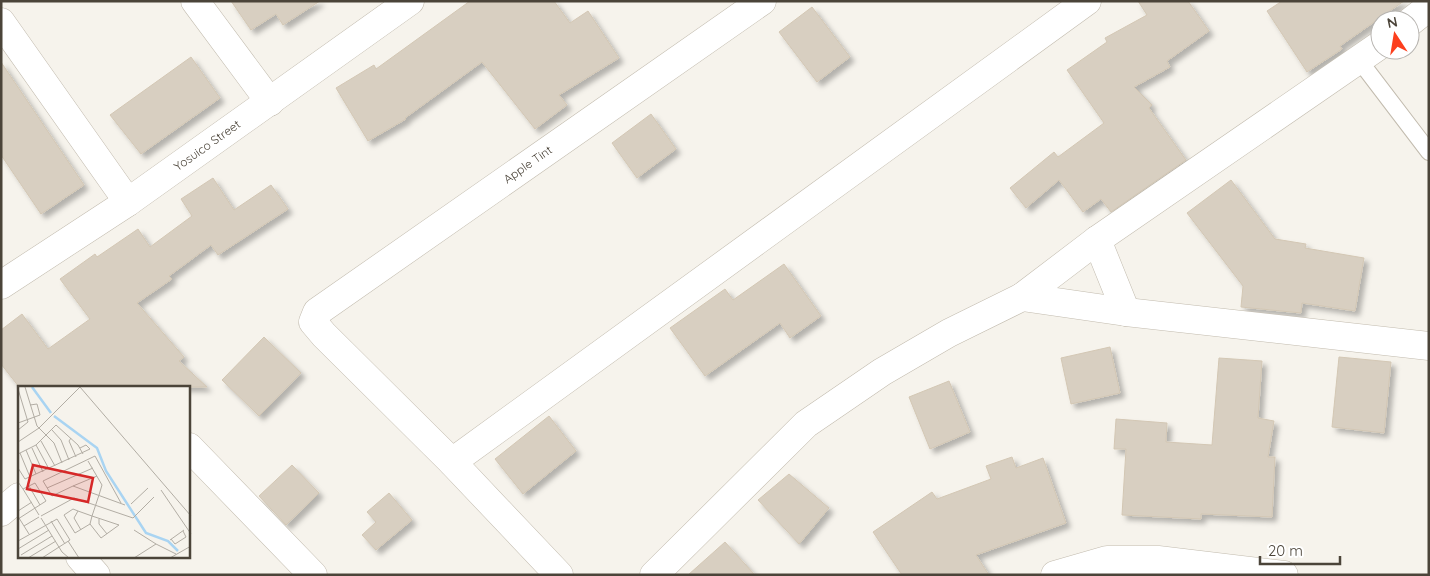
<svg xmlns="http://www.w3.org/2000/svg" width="1430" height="576" font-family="Quicksand,sans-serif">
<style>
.building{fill:#d8cfc1;stroke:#d3c7b4;filter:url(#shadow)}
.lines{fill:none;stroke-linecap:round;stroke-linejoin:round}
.service-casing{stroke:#c2bbae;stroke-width:18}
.minor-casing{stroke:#c2bbae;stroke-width:29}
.tertiary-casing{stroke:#c2bbae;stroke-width:29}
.service{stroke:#fff;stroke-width:16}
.minor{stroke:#fff;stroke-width:28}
.tertiary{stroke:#fff;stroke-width:28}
.labels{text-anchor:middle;stroke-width:4;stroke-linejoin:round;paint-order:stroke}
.street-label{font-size:12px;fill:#4b4439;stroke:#fff}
.inset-river{fill:none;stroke:#a9d4f2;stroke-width:2.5}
.inset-road{fill:none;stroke:#b2ada4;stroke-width:1}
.view{fill:#d62828;fill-opacity:0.15;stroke:#d62828;stroke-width:2.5}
.inset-edge{fill:none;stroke:#4b4439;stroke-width:2.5}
</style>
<defs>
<filter id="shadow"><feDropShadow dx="4.5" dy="4.5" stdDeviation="2.5" flood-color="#0004"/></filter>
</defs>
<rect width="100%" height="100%" fill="#f6f3ec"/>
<g class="building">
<polygon points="231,1 320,1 283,25 276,14 251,30"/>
<polygon points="470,1 554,1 570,23 588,11 619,58 559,95 567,105 535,129 482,62 405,118 406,119 368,141 336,88 374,65 376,69"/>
<polygon points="1138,1 1188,1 1209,31 1167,61 1170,67 1134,87 1152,105 1149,108 1186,160 1111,212 1101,199 1083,212 1059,180 1026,208 1010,188 1054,152 1058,157 1104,123 1067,70 1107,42 1105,38 1147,15"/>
<polygon points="1282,1 1404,1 1340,46 1342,49 1307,72 1267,11"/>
<polygon points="812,7 850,57 817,82 779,32"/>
<polygon points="191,57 220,98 141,154 110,115"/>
<polygon points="1,62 84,185 41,214 1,155"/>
<polygon points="651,114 676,149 637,178 612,143"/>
<polygon points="213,178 234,210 271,185 288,209 218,255 211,245 169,276 172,279 137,303 184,357 179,361 207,387 19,387 1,364 1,330 22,314 48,349 90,319 60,279 95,254 97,257 138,229 150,247 192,216 181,199"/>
<polygon points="1231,180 1275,239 1306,244 1305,248 1364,258 1355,311 1302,303 1301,313 1241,307 1243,286 1187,213"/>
<polygon points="784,264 821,316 790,338 780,323 705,376 670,328 725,289 733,300"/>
<polygon points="264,337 301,373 259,416 222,380"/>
<polygon points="1110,347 1120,393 1071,404 1061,358"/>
<polygon points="1339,357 1391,362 1384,433 1332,427"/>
<polygon points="1219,358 1262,361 1258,418 1274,421 1268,457 1275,457 1272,517 1201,514 1201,519 1122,515 1126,449 1114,449 1116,419 1167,423 1166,442 1212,445"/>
<polygon points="949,381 970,432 930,449 909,397"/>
<polygon points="549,416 576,451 523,494 495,459"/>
<polygon points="1012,457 1016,468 1043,458 1066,523 976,555 989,575 902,575 873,532 932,492 937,499 991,479 986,466"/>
<polygon points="292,465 319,493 286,525 259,496"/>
<polygon points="789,474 829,508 799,544 758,500"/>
<polygon points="389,493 412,520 376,550 362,535 376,522 367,512"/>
<polygon points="725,542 755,575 688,575"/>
</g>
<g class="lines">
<g class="service-casing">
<polyline id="service" points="1359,60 1429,152"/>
</g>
<g class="minor-casing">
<g id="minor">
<polyline points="195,1 270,102"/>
<polyline points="1,22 128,202"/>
<polyline points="1410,22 1429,7"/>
<polyline points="1097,240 1126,312"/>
<path id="s1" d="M1,285l127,-83 282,-201"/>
<polyline points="1022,297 1097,240 1380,45"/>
<polyline points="189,447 313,575"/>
<polyline points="452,462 1087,1"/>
<polyline points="1,512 19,497"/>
<polyline points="80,557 96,575"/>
<path id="s2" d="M559,575l-107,-113 -128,-127 -11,-13 4,-10 445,-311"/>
<polyline points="654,575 806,424 882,372 949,333 1022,297 1126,312 1429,346"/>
</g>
</g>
<g class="tertiary-casing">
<polyline id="tertiary" points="1055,575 1107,560 1158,560 1284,575"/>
</g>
<use href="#service" class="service"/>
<use href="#minor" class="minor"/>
<use href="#tertiary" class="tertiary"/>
</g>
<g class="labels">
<g class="street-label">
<text dy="4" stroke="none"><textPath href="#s1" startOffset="249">Yosuico Street</textPath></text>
<text dy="4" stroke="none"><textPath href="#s2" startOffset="621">Apple Tint</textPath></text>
</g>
</g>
<g transform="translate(18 386)">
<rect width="172" height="172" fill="#f6f3ec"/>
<path class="inset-river" d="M14,1l19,26M36,30l43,32 9,23 40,62 22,8 10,10"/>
<path class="inset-road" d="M7,1l12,39 17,17 8,20M62,1l111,129M0,3l10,33 -10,8M0,37l22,-8 -3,-11 -7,1M34,44l9,10 8,20M53,52l-2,3 7,16M23,55l14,25M0,56l21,-14 41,-41M18,59l13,24M14,62l11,24M8,64l10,24M2,67l10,24M0,68l18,-9 20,-20 22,20 5,9M70,75l14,24 -3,10 -7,21 -2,8 -15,9 -11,-18 9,-6 5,2 14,5 27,9 -18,13 -11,-14M0,82l7,11 65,-30 -4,-4 -6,3M0,96l5,7 12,-6 11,18 -28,18M11,100l11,19M55,100l24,-10M29,102l46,-20M5,103l16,26M143,104l30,44M103,117l-26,-47 -52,25 9,15 21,-10 52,19M113,118l17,-16M0,125l14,-9M60,125l-4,7 7,12M23,130l33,-18 59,20 21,-21M1,132l10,16M23,132l21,34 7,6M81,133v5l8,10M33,135l14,23M6,140l15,-9M116,144l22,14M153,153l4,5 11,-7 -3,-6M152,154l14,-10M0,155l39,-22 13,21 -28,18M50,155l11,17M0,163l31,-19M3,169l31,-19M10,172l28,-17M116,172l22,-14 20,10M152,172l21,-12"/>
<path class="view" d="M15,79l60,13 -5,24 -61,-13z"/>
<rect width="172" height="172" class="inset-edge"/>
</g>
<rect width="1430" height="576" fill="none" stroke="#4b4439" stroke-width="5"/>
<g transform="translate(1395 35) rotate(348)"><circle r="24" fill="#ffffff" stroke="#b7b4b0"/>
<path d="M0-4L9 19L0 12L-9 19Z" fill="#fc3f1d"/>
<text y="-8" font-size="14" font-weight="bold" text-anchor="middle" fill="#4b4439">N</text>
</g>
<path d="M1260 556v8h80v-8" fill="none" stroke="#4b4439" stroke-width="2.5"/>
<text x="1268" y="556" font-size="15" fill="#4b4439" stroke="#ffffff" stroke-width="4" paint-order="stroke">20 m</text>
</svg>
